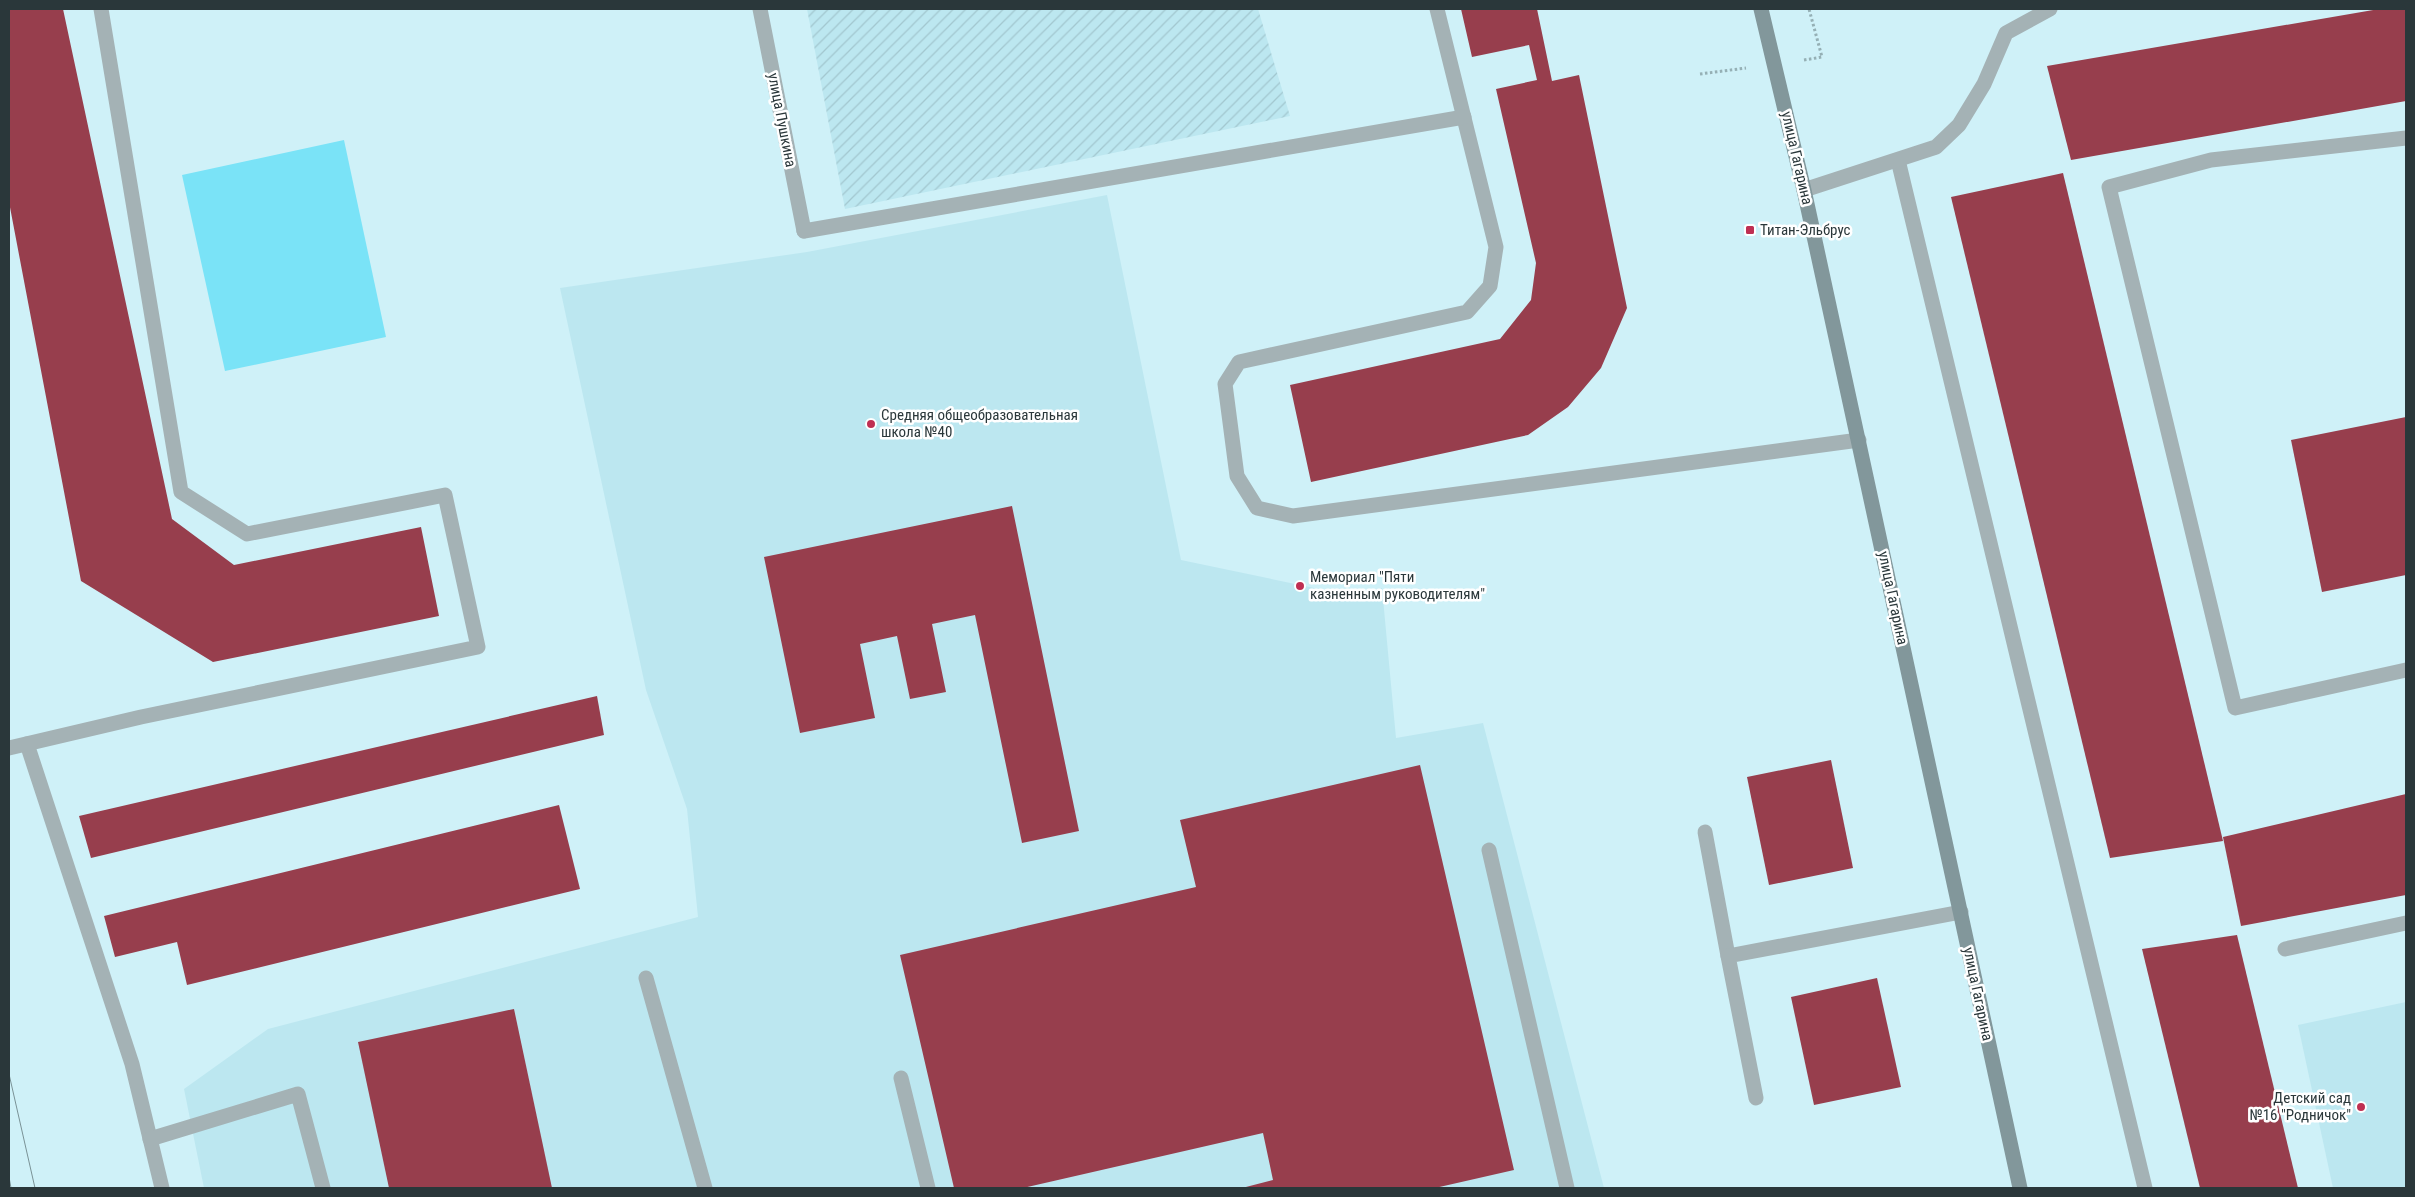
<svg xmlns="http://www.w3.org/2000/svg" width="2415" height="1197" font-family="'Roboto Condensed',sans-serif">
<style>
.built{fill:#bce7f0}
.industrial{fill:url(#industrial-furrows)}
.garden{fill:#7ae3f7}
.building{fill:#973e4d}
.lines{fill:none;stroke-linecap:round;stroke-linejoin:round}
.path{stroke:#95b0b5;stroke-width:3;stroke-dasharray:2.5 2.5;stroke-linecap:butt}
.lane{stroke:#a4b2b5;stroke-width:15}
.street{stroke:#a4b2b5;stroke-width:15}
.secondary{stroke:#82979b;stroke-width:15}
.tram{stroke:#7a9296;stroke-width:1}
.poi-dot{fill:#bf2f52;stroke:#fff;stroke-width:2}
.labels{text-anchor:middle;stroke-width:5;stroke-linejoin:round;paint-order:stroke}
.street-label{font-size:15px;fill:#2a373a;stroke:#fff}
.poi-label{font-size:15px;fill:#2a373a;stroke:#fff;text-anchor:start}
</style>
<defs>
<pattern id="industrial-furrows" width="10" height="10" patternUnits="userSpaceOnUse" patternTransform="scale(1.25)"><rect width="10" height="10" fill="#bce7f0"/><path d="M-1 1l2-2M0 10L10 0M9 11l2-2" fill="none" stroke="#a2c7cf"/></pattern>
</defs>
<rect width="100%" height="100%" fill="#cff1f8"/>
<g class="built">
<polygon points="1107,195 1181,560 1343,594 1382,588 1396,738 1483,723 1604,1188 204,1188 184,1089 268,1029 698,917 687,809 646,690 560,288 807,252"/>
<polygon points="2406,1002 2406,1188 2333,1188 2298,1025"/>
</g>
<polygon class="industrial" points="807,9 1258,9 1290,116 845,209"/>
<polygon class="garden" points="344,140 386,337 225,371 182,175"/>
<g class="building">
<polygon points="9,9 63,9 172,519 234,565 421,527 439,616 213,662 81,581 9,202"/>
<polygon points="1461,9 1537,9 1552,81 1579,75 1627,308 1601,368 1568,407 1528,435 1311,482 1290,385 1500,339 1531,300 1536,263 1496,89 1537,80 1529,45 1472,57"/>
<polygon points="2379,9 2406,9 2406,101 2071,160 2047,66"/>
<polygon points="2063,173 2223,841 2110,858 1951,197"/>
<polygon points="2406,417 2406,575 2322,592 2291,440"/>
<polygon points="1012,506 1079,831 1022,843 975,615 932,624 946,692 910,699 897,636 860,644 875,718 800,733 764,557"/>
<polygon points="597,696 604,735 91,858 79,816"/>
<polygon points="1831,760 1853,868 1769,885 1747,777"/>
<polygon points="1420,765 1514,1170 1435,1188 1242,1188 1273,1180 1263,1133 1023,1188 954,1188 900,955 1196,887 1180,820"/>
<polygon points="2406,794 2406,895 2241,926 2223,837"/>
<polygon points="559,805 580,889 187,985 177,942 115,957 104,916"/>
<polygon points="2237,935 2298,1188 2200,1188 2142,949"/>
<polygon points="1877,978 1901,1087 1814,1105 1791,997"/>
<polygon points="514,1009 552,1188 389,1188 358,1042"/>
</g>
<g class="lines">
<g class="path">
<polyline points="1804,60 1822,57 1809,9"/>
<polyline points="1700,74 1746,68"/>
</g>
<g class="lane">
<polyline points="1437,9 1496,247 1490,286 1467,312 1239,362 1225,384 1237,476 1257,508 1293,516 1859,440"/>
<polyline points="2406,138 2211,160 2109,187 2235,708 2406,670"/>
<polyline points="1898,160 2145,1188"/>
<polyline points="1804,190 1936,147 1959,125 1984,84 2006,33 2050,9"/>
<polyline points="804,231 1464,117"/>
<polyline points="27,744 132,1064 162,1188"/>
<polyline points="9,748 141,717 478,647 445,495 247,534 181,492 101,9"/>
<polyline points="1705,832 1728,956"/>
<polyline points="1489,850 1567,1188"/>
<polyline points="2285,949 2406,923"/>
<polyline points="646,978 705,1188"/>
<polyline points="901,1078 928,1188"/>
<polyline points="1756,1098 1728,956 1961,912"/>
<polyline points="150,1139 298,1094 323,1188"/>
</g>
<polyline class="street" points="760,9 804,231"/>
<polyline class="secondary" points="1761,9 1804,190 2020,1188"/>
<g class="tram">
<polyline points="9,1074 35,1188"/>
<polyline points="9,1177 11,1188"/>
</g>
</g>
<g class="poi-dot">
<rect x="1745" y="225" width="10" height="10" rx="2.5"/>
<circle cx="871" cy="424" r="5"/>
<circle cx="1300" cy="586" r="5"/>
<circle cx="2361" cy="1107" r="5"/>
</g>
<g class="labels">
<g class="street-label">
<text transform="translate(782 120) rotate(79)" y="5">улица Пушкина</text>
<text transform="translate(1797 158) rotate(77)" y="5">улица Гагарина</text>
<text transform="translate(1893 598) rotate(78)" y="5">улица Гагарина</text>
<text transform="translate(1978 994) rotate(78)" y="5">улица Гагарина</text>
</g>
<g class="poi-label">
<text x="1760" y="235">Титан-Эльбрус</text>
<text x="881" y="420">Средняя общеобразовательная<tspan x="881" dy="17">школа №40</tspan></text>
<text x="1310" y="582">Мемориал "Пяти<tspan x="1310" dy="17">казненным руководителям"</tspan></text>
<text x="2351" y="1103" text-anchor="end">Детский сад<tspan x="2351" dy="17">№16 "Родничок"</tspan></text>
</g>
</g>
<rect width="2415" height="1197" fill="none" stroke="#2a373a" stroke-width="20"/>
</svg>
